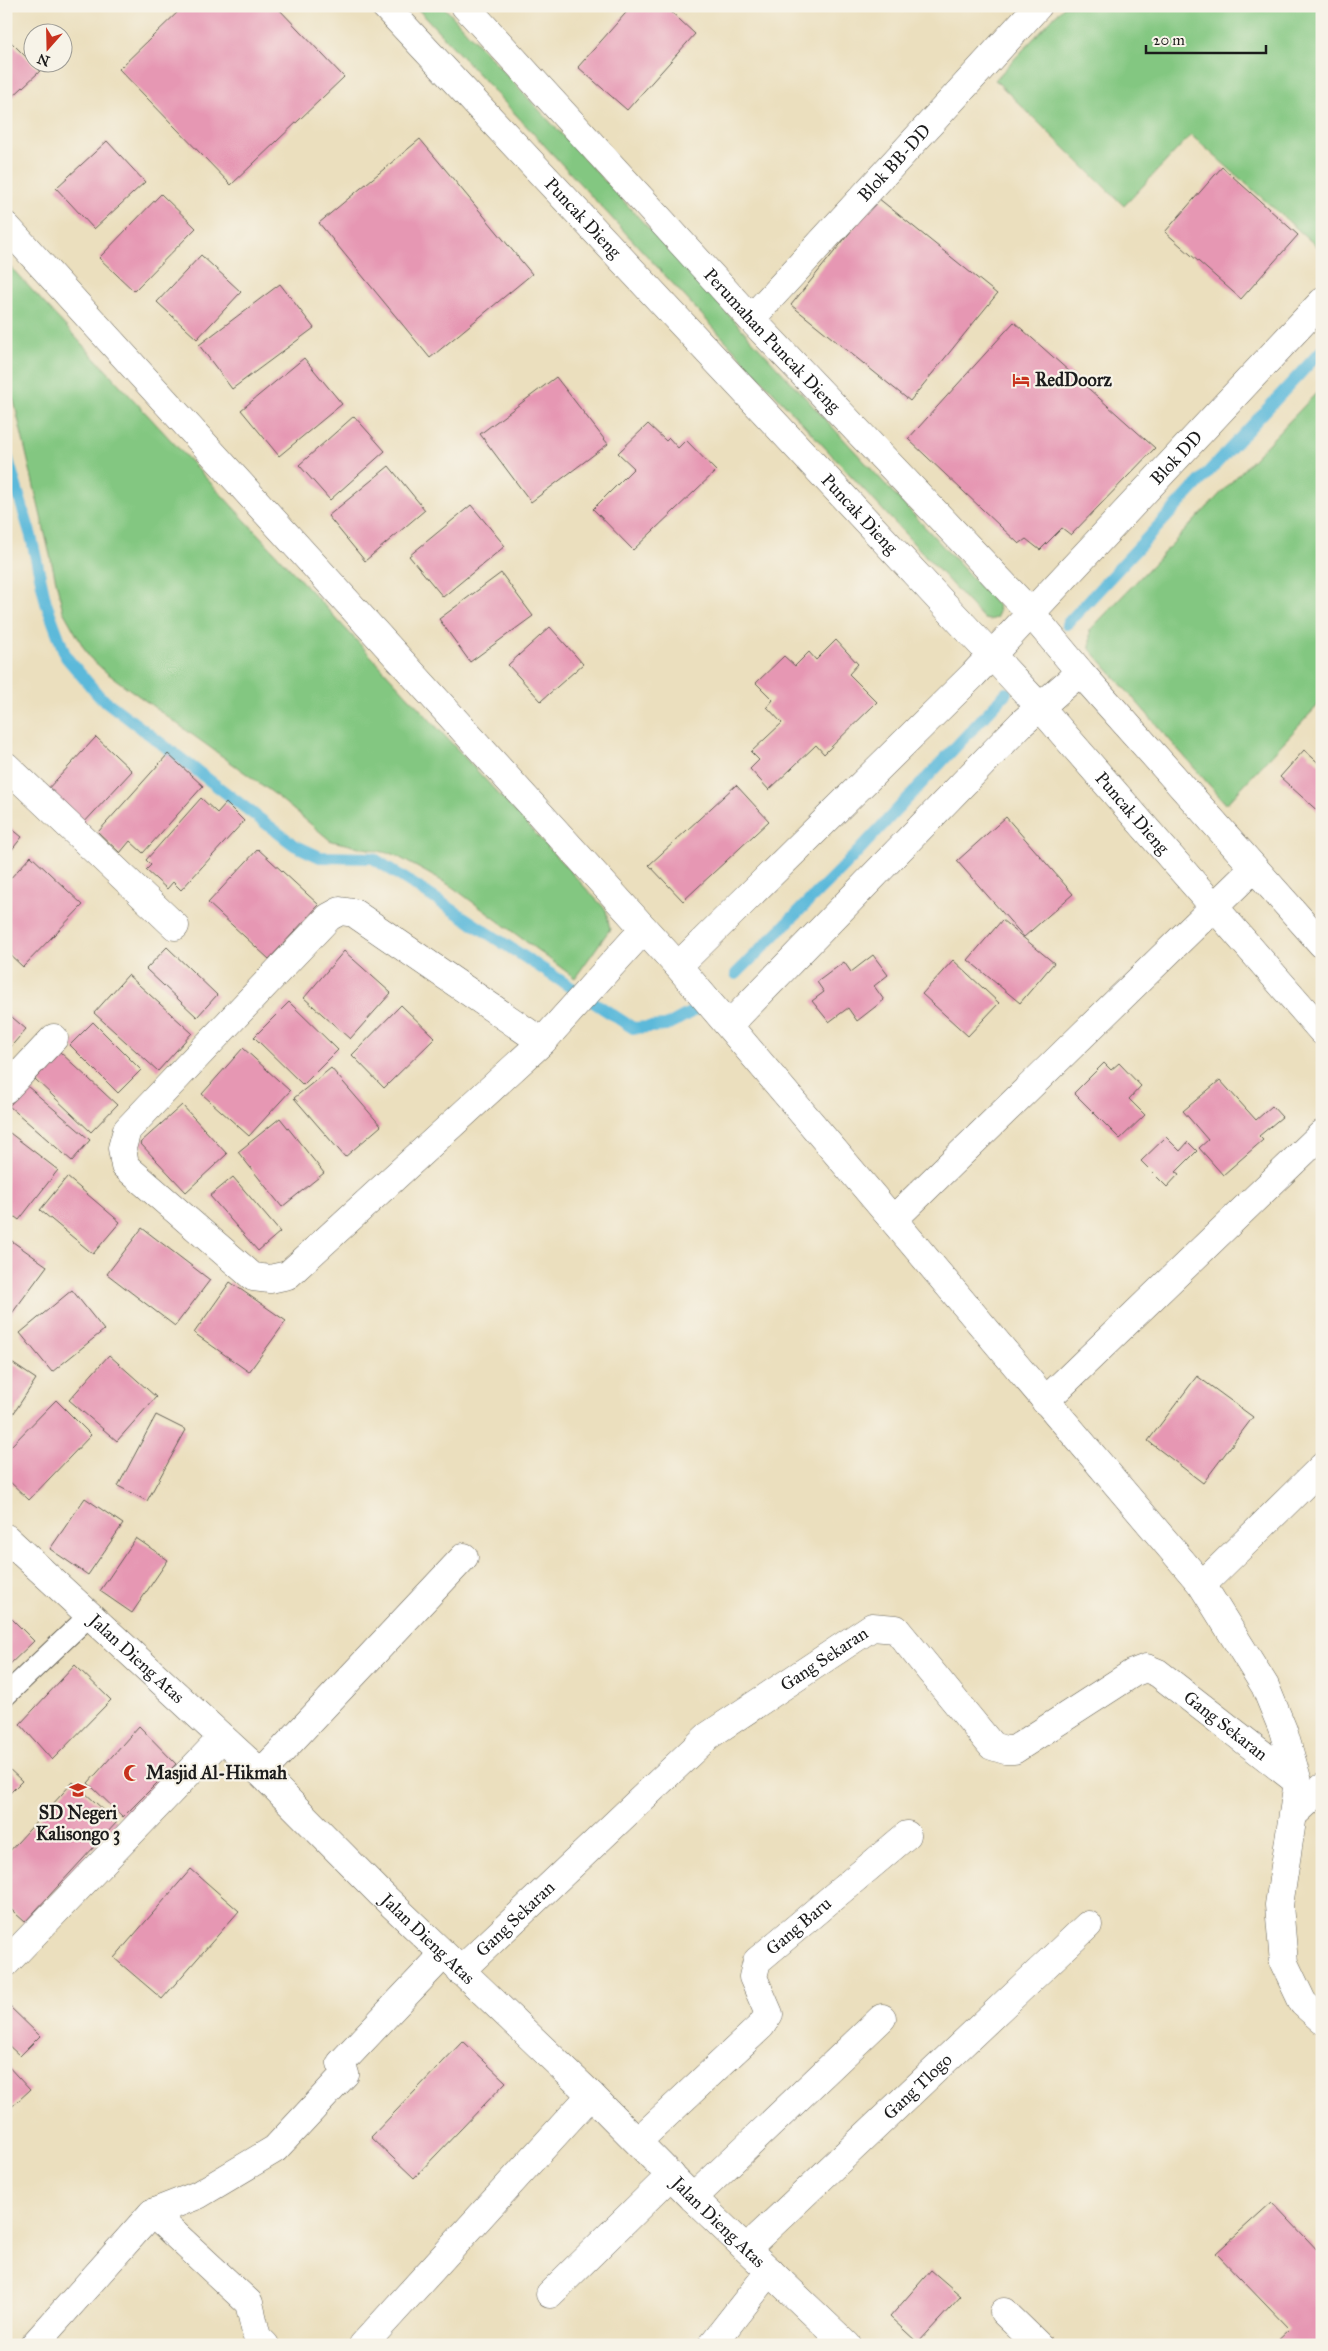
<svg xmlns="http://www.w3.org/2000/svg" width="1328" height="2351" font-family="'IM FELL Great Primer',serif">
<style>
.green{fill:#83c781;stroke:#50724e}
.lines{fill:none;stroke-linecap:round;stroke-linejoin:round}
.stream{stroke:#5cb9da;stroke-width:12}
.building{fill:#e697b3}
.lane-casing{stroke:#646055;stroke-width:23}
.street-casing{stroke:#646055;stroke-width:29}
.secondary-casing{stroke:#646055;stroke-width:29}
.lane{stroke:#fff;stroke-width:21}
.street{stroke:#fff;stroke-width:28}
.secondary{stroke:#fff;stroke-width:28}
.labels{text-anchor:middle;stroke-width:4.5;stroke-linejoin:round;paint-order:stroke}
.street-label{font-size:18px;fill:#1c1c1c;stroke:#f7f3e8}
.poi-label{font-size:18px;font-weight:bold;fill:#1c1c1c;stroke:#f7f3e8;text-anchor:start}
</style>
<rect width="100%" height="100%" fill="#f7f3e8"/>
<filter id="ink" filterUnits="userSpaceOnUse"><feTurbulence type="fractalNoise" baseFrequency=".02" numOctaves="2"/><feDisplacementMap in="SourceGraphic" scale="10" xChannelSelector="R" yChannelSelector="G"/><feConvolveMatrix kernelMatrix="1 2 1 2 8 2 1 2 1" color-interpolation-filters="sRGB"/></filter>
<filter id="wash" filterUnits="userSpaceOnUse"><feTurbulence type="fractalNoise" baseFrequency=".0096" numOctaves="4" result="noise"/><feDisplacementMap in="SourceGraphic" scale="20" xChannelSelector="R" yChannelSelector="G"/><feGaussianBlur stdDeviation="1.12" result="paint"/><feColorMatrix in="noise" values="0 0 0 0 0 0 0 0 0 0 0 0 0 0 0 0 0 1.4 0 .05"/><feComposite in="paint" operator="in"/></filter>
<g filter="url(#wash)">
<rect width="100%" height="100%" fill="#ebdfbe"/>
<g class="green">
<polygon points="415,6 443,6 998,606 999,612 996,618 990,620 984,619"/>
<polygon points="1064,6 1318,6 1316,9 1322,14 1322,251 1191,135 1124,206 995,80"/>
<polygon points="6,262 606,910 610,929 575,978 451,886 393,854 331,841 273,793 107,673 89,657 63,611 14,401 6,391"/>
<polygon points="1322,387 1322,701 1226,804 1090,649 1090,630"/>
</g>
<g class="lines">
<g class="stream">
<polyline points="6,453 31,536 46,603 66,657 99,696 294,845 320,857 373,858 633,1028 666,1026 695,1010"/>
<polyline points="1067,624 1322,350"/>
<polyline points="736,974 851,859 1006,693"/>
</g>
</g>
<g id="blocks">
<g class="building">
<polygon points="184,6 276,6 344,77 231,185 119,69"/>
<polygon points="632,6 665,6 695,34 627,110 578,67"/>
<polygon points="6,37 40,71 6,103"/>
<polygon points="420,139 532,274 430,358 319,223"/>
<polygon points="107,141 145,182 94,229 56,188"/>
<polygon points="1222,167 1298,235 1241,299 1165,232"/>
<polygon points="161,194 196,228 134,291 99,258"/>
<polygon points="878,198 997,294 910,401 791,305"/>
<polygon points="201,255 241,292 197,339 157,302"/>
<polygon points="280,284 314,328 232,389 199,345"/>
<polygon points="1014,322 1155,448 1071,535 1062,528 1040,550 1026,539 1019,544 908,439"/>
<polygon points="304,358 342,404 279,456 241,410"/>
<polygon points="556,377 608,444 531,502 480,434"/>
<polygon points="354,416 385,451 330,500 299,465"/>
<polygon points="648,424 666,441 669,438 678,448 686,440 716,471 633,550 593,509 634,468 618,453"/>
<polygon points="389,466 425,510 365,561 328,516"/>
<polygon points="471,505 505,546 443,597 409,556"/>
<polygon points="501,573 533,616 470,662 439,619"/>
<polygon points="550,627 583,664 541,701 508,665"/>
<polygon points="836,640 858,664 849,674 877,702 824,754 816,745 769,790 750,769 759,760 751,752 782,723 767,707 773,700 756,683 784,656 795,666 809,652 816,660"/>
<polygon points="96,737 132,771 81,826 45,792"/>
<polygon points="1304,750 1322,766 1322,815 1280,777"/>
<polygon points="168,754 203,786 143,853 130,841 120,853 98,832"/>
<polygon points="736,785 769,821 683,901 649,865"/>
<polygon points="201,798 217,813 226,803 244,821 181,890 173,882 167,889 146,870 151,865 146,860"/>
<polygon points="1006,817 1073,894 1024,937 957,861"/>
<polygon points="6,824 22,837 6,857"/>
<polygon points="258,849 319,905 269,959 208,903"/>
<polygon points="31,856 83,905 23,967 6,951 6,883"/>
<polygon points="1002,920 1054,963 1020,1003 968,960"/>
<polygon points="167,947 217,995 197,1017 146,969"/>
<polygon points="344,951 391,993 350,1039 304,998"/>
<polygon points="873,955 888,975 874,986 884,1000 857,1021 848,1008 829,1022 812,1001 824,992 817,982 844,962 851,972"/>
<polygon points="953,960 999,1003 968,1036 922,994"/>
<polygon points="128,975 192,1033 158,1071 94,1013"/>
<polygon points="289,1002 338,1050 303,1085 254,1037"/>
<polygon points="401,1005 435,1038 384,1088 352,1055"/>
<polygon points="6,1012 26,1029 8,1050 6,1048"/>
<polygon points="93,1022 141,1070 118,1093 70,1045"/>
<polygon points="243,1048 290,1091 249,1136 202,1094"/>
<polygon points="60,1052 117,1105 91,1132 35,1079"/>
<polygon points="1104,1063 1111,1070 1119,1063 1141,1086 1129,1099 1145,1115 1120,1139 1074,1093"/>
<polygon points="331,1068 381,1126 345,1157 294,1098"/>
<polygon points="1220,1080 1256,1120 1272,1106 1282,1117 1259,1136 1263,1140 1223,1175 1199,1148 1208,1140 1183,1111"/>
<polygon points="27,1086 90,1140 72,1161 9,1106"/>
<polygon points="182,1105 227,1154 186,1192 140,1143"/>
<polygon points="280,1118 324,1173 282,1207 238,1152"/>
<polygon points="6,1130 58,1170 19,1220 6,1210"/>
<polygon points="1166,1137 1180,1151 1188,1142 1197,1151 1176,1172 1179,1174 1167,1187 1141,1161"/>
<polygon points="67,1177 120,1222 93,1254 40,1210"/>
<polygon points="233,1177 280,1232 258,1251 210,1196"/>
<polygon points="142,1228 210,1280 175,1326 107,1274"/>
<polygon points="6,1237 47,1266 10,1316 6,1313"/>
<polygon points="230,1282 286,1321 249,1372 194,1333"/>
<polygon points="72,1290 104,1330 52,1372 20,1333"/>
<polygon points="109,1355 156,1397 117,1441 69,1400"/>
<polygon points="6,1359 36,1379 6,1425"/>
<polygon points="1197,1376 1253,1417 1203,1483 1148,1441"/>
<polygon points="56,1400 91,1435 29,1500 6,1478 6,1451"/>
<polygon points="156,1415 186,1430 147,1501 118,1486"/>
<polygon points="85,1498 123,1524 88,1575 50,1549"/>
<polygon points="136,1538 168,1560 132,1613 100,1591"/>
<polygon points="6,1613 34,1641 6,1668"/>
<polygon points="75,1665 111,1700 52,1760 20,1724"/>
<polygon points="139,1726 176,1764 123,1817 88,1783"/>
<polygon points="6,1766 22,1781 6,1797"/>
<polygon points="73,1782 117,1822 25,1922 6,1905 6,1855"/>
<polygon points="191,1869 239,1911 162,1999 114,1958"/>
<polygon points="6,2003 40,2036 20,2056 6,2043"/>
<polygon points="463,2041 506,2082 414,2178 371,2137"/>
<polygon points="6,2064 30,2090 6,2112"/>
<polygon points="1272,2202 1322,2255 1322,2345 1272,2345 1289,2329 1216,2253"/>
<polygon points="931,2270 961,2296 918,2343 890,2317"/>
</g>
</g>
</g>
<g filter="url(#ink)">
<use href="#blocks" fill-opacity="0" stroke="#646055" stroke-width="1"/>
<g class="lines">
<g class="lane-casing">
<polyline id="lane" points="6,1695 91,1614"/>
</g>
<g class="street-casing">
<g id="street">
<path id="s1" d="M385,6l655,701 282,324"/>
<path id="s2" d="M465,6l286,313 279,293 50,60 242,272"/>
<polyline points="6,226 678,966 1202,1585 1265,1686 1283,1730 1298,1782 1279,1905 1284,1963 1303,2003 1322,2020"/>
<path id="s3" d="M751,319l287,-313"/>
<polyline points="6,766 175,926"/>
<path id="s4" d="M678,966l295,-291 349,-373"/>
<polyline points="729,1025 1021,724 1080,672"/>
<polyline points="542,1042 354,913 340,911 329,917 127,1130 122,1148 125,1166 253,1277 270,1279 288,1275 542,1042 644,929"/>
<polyline points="6,1089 54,1038"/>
<polyline points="894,1219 1254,868"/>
<polyline points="1045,1401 1322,1134"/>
<polyline points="1202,1585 1322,1467"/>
<polyline points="261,1773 464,1557"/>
<polyline points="1294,1814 1322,1788"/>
<polyline points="6,1963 222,1738"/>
<path id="s5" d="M460,1971l248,-235 164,-109 24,2 96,117 13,4h9l119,-77 13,-5 12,5 140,109"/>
<path id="s6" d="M638,2141l123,-115 8,-12 -16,-37 4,-16 150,-126"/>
<polyline points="693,2198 882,2018"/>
<polyline points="152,2213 249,2303 257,2337 265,2345"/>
<path id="s7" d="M747,2248l341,-323"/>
<polyline points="550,2294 671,2175"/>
<polyline points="1004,2312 1038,2345"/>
<polyline points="34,2345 152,2213 198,2195 275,2149 345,2074 341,2063 443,1955"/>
<polyline points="363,2345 591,2095"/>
<polyline points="712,2345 770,2271"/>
</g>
</g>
<g class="secondary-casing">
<g id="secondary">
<path id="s8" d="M6,1538l255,235 119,120 211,202 102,103 154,147"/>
</g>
</g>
<use href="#lane" class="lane"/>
<use href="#street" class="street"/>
<use href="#secondary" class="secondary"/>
</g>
</g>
<defs>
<g id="hotel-bare" transform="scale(1.35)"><path d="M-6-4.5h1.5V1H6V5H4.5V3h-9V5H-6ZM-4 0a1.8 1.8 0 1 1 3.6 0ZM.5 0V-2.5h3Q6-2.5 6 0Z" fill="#c8321e" stroke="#f7f3e8" stroke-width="2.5" paint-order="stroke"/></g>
<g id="mosque-bare" transform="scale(1.35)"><path d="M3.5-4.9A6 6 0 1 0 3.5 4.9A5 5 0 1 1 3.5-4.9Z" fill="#c8321e" stroke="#f7f3e8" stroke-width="2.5" paint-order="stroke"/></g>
<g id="school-bare" transform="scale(1.35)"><path d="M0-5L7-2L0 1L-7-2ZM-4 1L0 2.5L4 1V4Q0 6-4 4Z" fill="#c8321e" stroke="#f7f3e8" stroke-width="2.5" paint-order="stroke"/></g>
</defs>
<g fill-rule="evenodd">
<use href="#hotel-bare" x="1021" y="380"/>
<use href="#mosque-bare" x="132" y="1773"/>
<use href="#school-bare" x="78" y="1790"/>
</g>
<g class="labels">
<g class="street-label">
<text dy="6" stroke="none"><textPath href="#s3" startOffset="212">Blok BB-DD</textPath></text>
<text dy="6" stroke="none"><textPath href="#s1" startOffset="290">Puncak Dieng</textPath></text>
<text dy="6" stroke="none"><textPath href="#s2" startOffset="454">Perumahan Puncak Dieng</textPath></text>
<text dy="6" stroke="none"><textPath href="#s4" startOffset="712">Blok DD</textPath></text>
<text dy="6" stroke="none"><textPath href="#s1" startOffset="695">Puncak Dieng</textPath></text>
<text dy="6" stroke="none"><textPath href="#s1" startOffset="1100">Puncak Dieng</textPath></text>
<text dy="6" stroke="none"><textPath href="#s8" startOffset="178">Jalan Dieng Atas</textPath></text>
<text dy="6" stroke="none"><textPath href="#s5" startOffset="481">Gang Sekaran</textPath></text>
<text dy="6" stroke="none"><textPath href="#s5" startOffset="991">Gang Sekaran</textPath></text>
<text dy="6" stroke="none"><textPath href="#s5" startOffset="76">Gang Sekaran</textPath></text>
<text dy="6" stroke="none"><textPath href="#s6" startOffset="294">Gang Baru</textPath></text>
<text dy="6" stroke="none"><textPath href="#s8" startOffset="582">Jalan Dieng Atas</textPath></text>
<text dy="6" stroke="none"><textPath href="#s7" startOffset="235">Gang Tlogo</textPath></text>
<text dy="6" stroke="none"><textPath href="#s8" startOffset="988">Jalan Dieng Atas</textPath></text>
</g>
<g class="poi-label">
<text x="1035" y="386">RedDoorz</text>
<text x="146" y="1779">Masjid Al-Hikmah</text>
<text x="78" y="1819" text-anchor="middle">SD Negeri<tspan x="78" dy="21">Kalisongo 3</tspan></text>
</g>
</g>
<rect width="1328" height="2351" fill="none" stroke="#f7f3e8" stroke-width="25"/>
<g transform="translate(48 48) rotate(200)"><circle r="24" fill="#f7f3e8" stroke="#9f9d96"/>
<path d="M0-4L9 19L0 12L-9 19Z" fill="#c8321e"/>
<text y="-8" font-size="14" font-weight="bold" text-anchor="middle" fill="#1c1c1c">N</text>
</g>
<path d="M1146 45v8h120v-8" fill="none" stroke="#1c1c1c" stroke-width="2.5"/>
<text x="1153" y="45" font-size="15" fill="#1c1c1c" stroke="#f7f3e8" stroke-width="4" paint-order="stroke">20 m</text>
</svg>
